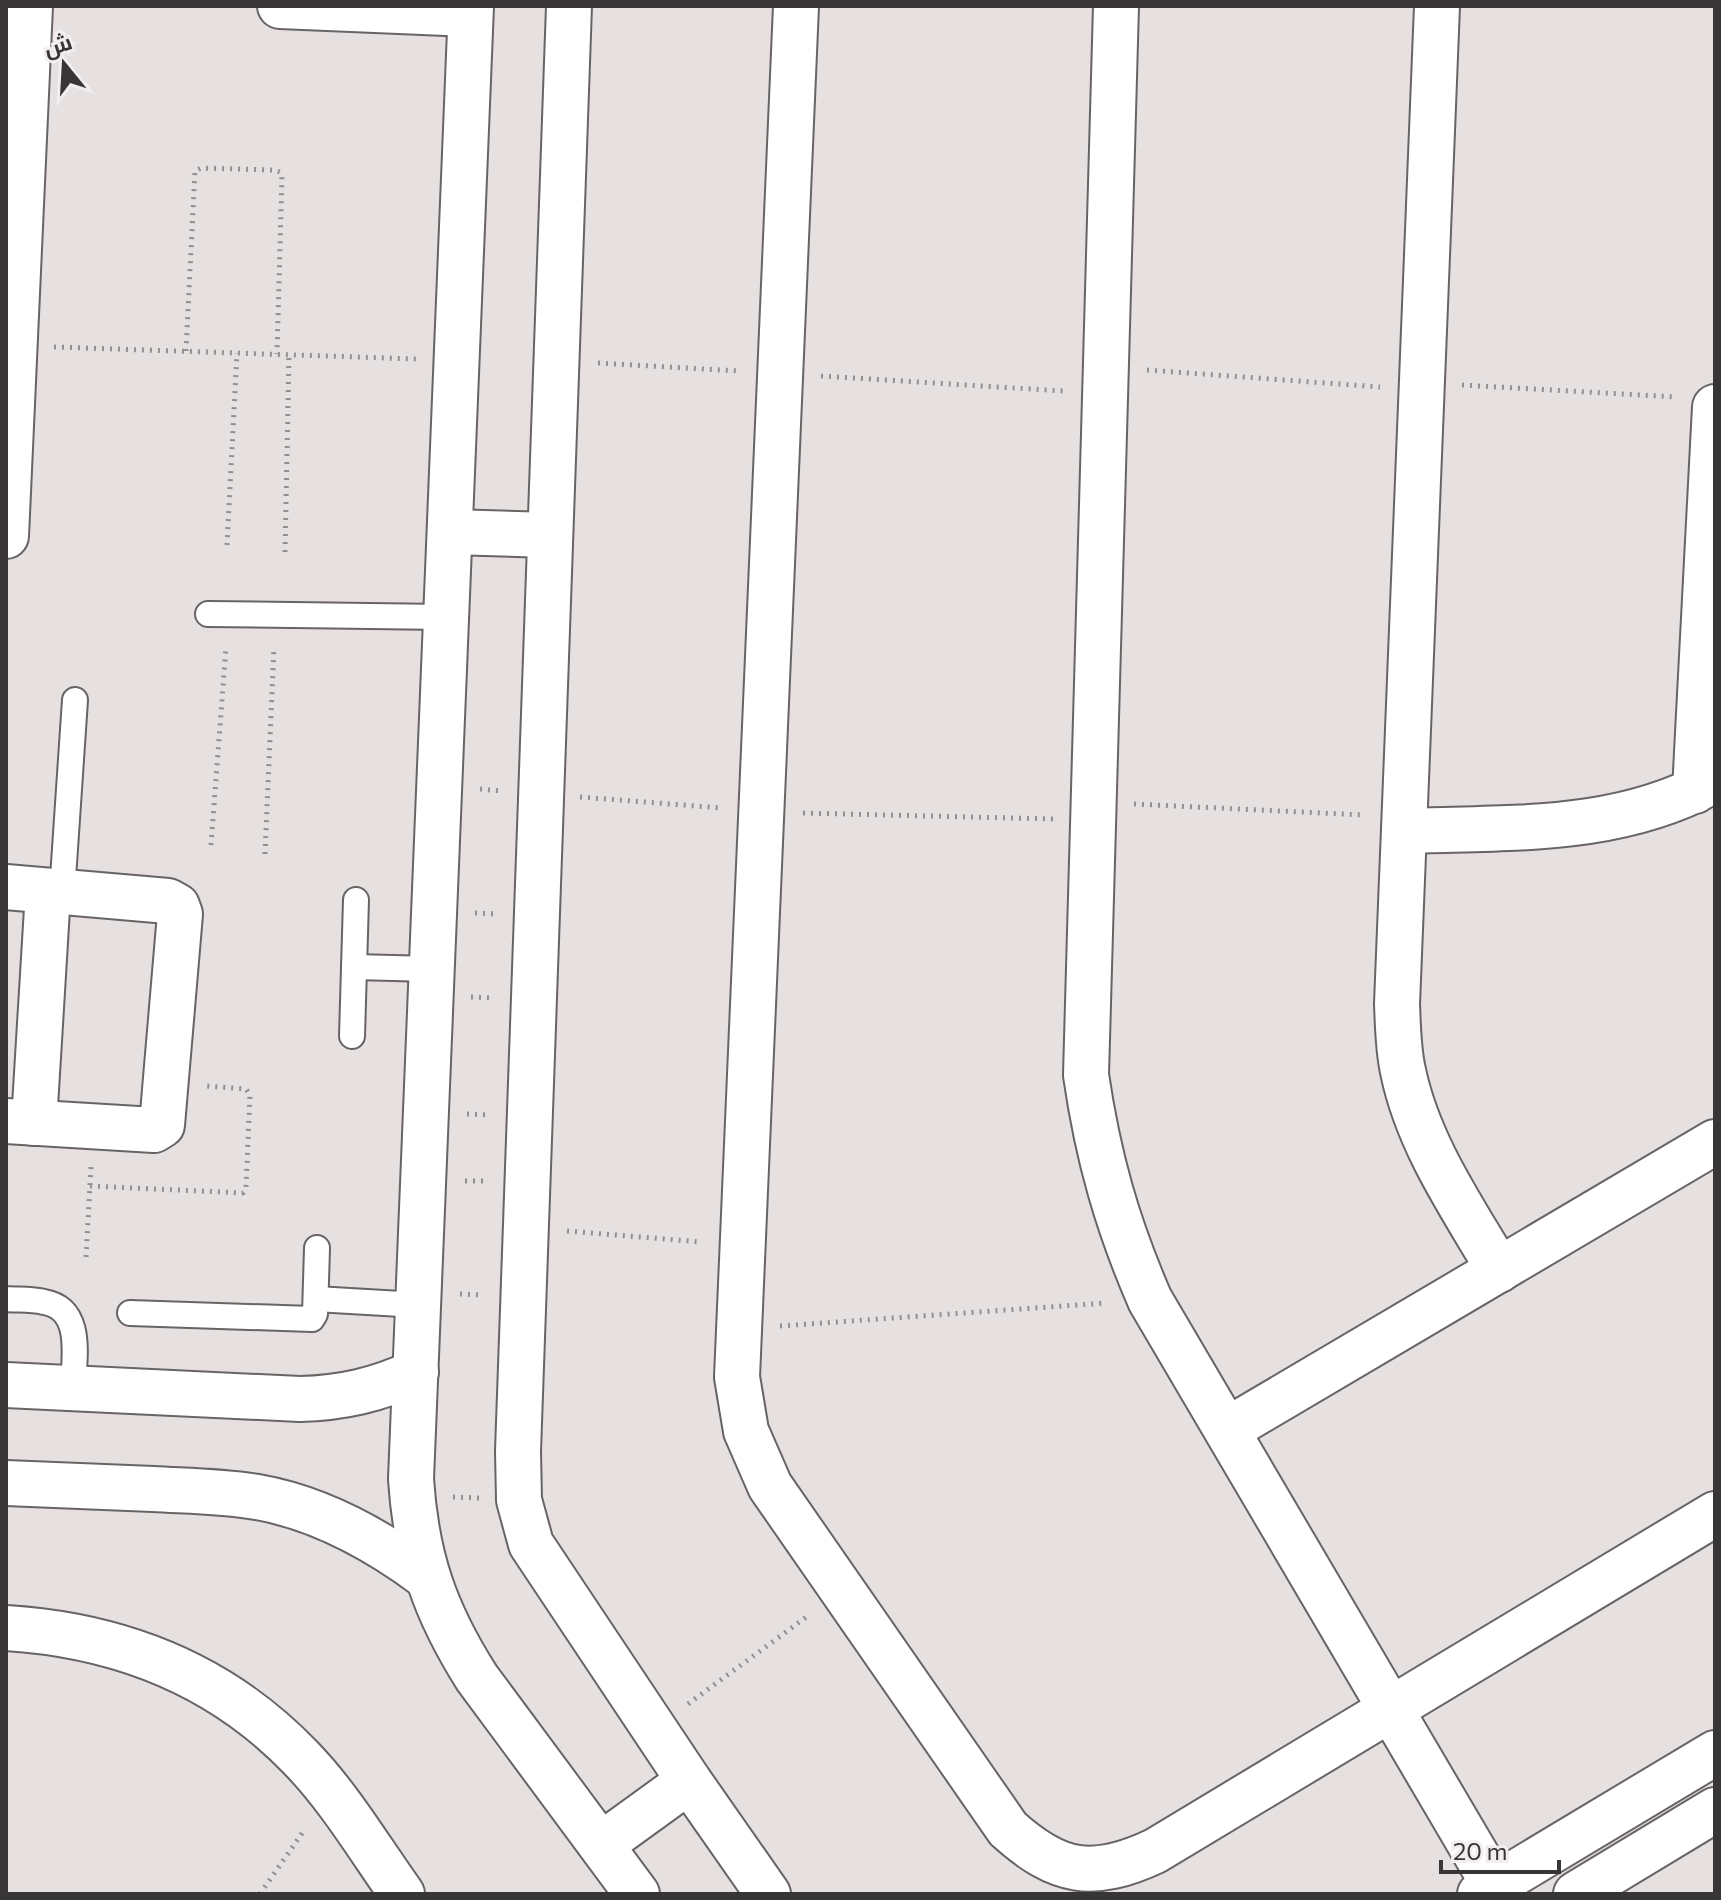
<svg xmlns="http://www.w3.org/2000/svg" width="1721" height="1900" font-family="Commissioner,Cairo,sans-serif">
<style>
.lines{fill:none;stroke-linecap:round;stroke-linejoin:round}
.service-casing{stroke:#686464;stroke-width:28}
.minor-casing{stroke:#686464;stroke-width:48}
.path{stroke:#938f8f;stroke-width:5;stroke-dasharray:2 6;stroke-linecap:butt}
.service{stroke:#fff;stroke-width:24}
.minor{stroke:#fff;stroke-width:44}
</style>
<rect width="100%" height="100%" fill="#e6e0e1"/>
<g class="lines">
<g class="service-casing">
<g id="service">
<polyline points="208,614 446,617"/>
<polyline points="62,893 75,700"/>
<polyline points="354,967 432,969"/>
<polyline points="352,1036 356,900"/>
<path d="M6,1299c12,1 26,0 38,3 40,7 30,55 29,86"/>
<polyline points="316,1299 418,1305"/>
<polyline points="130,1313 312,1319 315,1314 317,1248"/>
</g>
</g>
<g class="minor-casing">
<g id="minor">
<polyline points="280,6 470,14"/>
<path d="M471,6l-60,1473c5,78 24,133 66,199l160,216"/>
<polyline points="569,6 518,1451 519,1500 531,1544 689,1781 768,1894"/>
<path d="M796,6l-59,1371 9,54 24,55 238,343c50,45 85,51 147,22l560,-337"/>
<path d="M1116,6l-30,1069c12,82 31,149 64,225l344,585"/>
<path d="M1437,6l-40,998c1,22 1,45 6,67 15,73 59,136 96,199"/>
<polyline points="450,532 550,535"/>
<polyline points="6,536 30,6"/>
<polyline points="1695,791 1715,407"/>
<path d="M1404,831c108,-4 214,3 311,-51"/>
<polyline points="6,887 168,901 177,906 180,914 162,1125 154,1130 6,1121"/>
<polyline points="34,1123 48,892"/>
<path d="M6,1385l294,14c42,-1 77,-9 116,-27"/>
<polyline points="1227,1430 1715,1142"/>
<path d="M6,1483c49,2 98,4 147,6 35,2 69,2 104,8 63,11 119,42 170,80"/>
<path d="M6,1628c113,7 214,46 294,129 40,41 69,91 102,137"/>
<polyline points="602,1844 689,1781"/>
<polyline points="1480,1894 1715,1753"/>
<polyline points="1576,1894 1715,1810"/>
</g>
</g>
<g class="path">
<polyline points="54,347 416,359"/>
<polyline points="186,351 195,171 201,168 274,170 280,172 282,176 277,354"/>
<polyline points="598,363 739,371"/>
<polyline points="1147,370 1380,387"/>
<polyline points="821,376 1063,391"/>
<polyline points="1462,385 1676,397"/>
<polyline points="227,545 237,353"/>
<polyline points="285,552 289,355"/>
<polyline points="480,789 502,791"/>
<polyline points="580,797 722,808"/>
<polyline points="1134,804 1364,815"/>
<polyline points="803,813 1053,819"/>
<polyline points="211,845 226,647"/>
<polyline points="265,854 274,647"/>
<polyline points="475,913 497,914"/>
<polyline points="471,997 493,998"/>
<polyline points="467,1114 489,1115"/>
<polyline points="465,1181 487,1181"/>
<polyline points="90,1186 243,1193 246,1187 250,1095 246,1089 207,1086"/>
<polyline points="567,1231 701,1242"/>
<polyline points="86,1257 91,1167"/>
<polyline points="460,1294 482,1295"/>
<polyline points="780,1326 1106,1303"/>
<polyline points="453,1497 479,1498"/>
<polyline points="688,1704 809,1615"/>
<polyline points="260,1894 305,1829"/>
</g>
<use href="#service" class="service"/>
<use href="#minor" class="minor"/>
</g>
<rect width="1721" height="1900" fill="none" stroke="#373535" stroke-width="16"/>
<g transform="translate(64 64) rotate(342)" stroke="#f3edee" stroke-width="6" paint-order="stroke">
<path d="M0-6L14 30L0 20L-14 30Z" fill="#373535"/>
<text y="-12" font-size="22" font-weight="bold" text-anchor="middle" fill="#373535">ش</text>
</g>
<path d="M1441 1860v12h118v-12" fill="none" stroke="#373535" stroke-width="4"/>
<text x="1453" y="1860" font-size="24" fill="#373535" stroke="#f3edee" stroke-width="6" paint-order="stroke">20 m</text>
</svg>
